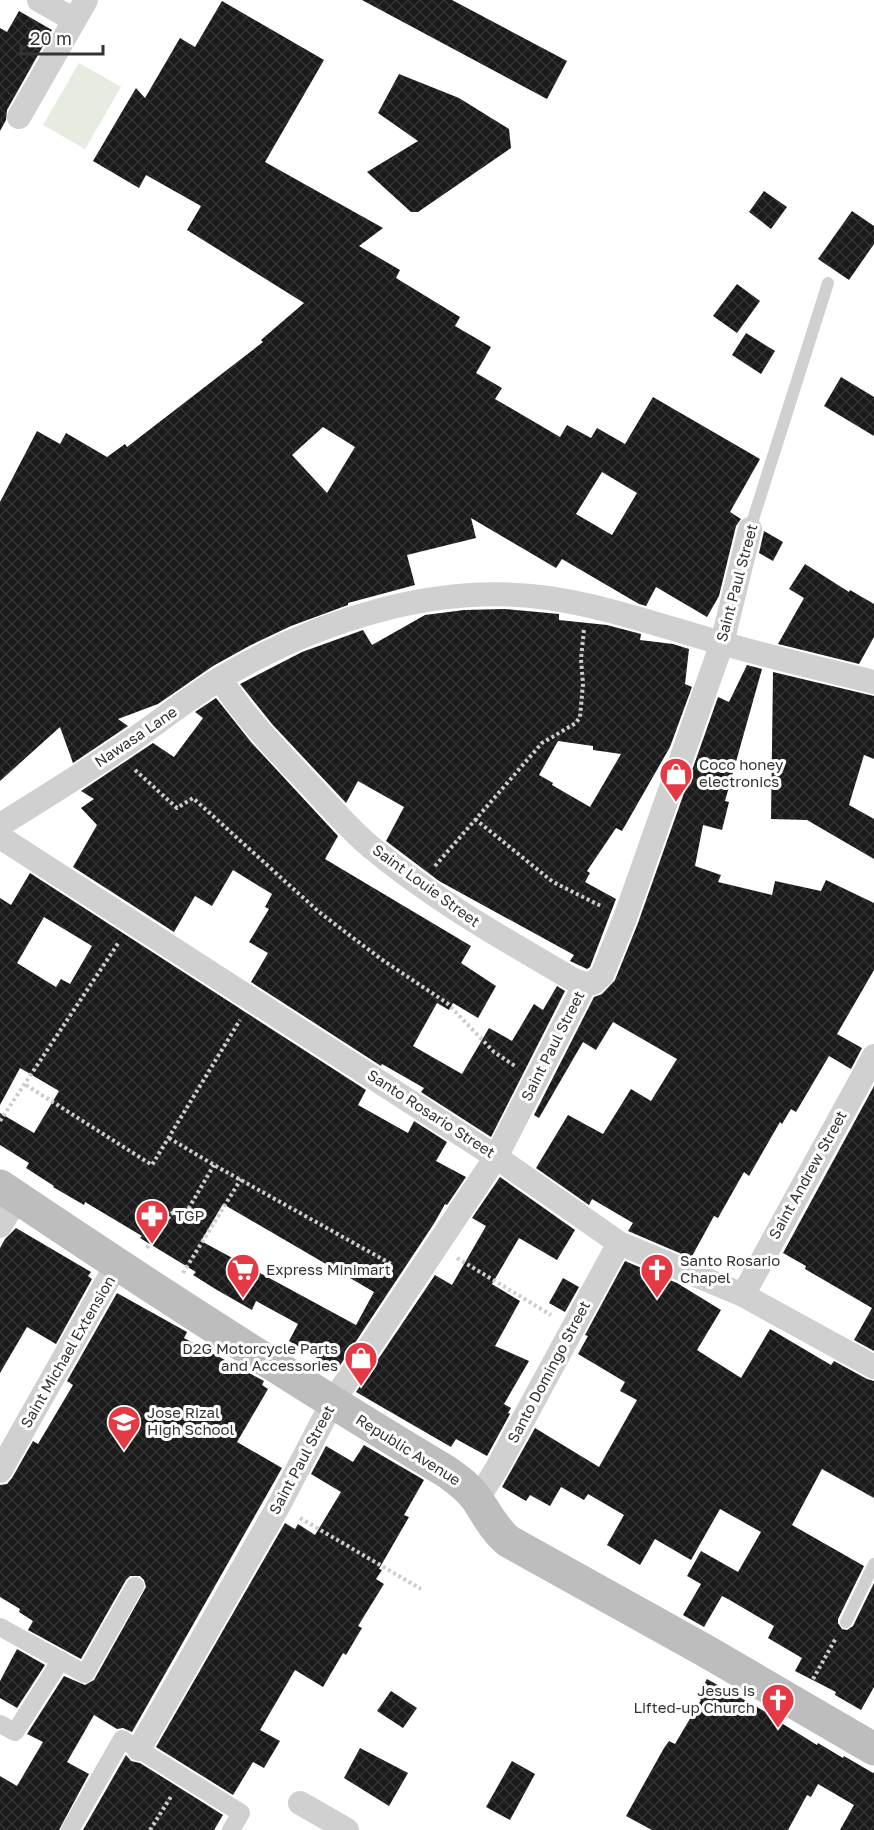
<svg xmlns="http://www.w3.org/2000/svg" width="874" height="1830" font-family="'Golos Text',sans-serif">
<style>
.pitch{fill:#e6ecdf}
.building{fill:url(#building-cross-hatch);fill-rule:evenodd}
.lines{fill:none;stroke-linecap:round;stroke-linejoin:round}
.path{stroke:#cdcdcd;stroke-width:4;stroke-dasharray:3 3;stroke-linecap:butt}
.service{stroke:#d0d0d0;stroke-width:12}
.pedestrian{stroke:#d0d0d0;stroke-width:18}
.minor{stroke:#d0d0d0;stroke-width:24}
.secondary{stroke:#bdbdbd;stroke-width:33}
.labels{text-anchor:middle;stroke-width:6;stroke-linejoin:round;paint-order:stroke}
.street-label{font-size:15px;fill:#333;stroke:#fff}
.poi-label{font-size:15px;fill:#333;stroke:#fff;text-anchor:start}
</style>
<defs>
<pattern id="building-cross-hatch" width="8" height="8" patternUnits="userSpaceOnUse" patternTransform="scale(1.5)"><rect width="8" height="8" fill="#1a1a1a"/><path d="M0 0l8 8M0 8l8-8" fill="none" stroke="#333"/></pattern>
</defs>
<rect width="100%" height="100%" fill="#fff"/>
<polygon class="pitch" points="79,63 121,87 85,149 43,125"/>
<g class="building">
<polygon points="362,0 452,0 567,61 547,99"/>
<path d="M222,1l102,59 -59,102 118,66 -24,18 41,24 -4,8 64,39 -5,9 36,21 -15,26 26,15 -7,11 65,38 7,-12 24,13 6,-10 28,16 28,-47 107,62 -30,53 11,7 -5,7 -17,70 -12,21 -51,-30 -10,19 -7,-2 -77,-45 -6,9 -85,-50 5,20 -69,17 8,30 -67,18v2l-57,21 -40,19 -38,21 -55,38 -40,15 10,7 -55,37 -13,-36 -60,54v-279l37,-71 23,13 6,-11 41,24 18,-13 2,3 136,-105 -2,-2 43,-37 -117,-73 14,-24 -55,-31 -7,13 -46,-27 43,-73 9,10 35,-60 15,9zM323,427l32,20 -28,46 -35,-38zM602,472l35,21 -25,42 -36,-21z"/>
<polygon points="19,11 52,30 7,110 6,120 0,131 0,28 7,32"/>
<polygon points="399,74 459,98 509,129 511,148 418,212 411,212 367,172 418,141 378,113"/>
<polygon points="764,191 787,207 771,229 749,212"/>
<polygon points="852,211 874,226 874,244 849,280 818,259"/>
<polygon points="737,284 760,301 737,333 713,316"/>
<polygon points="746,333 775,351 761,374 732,355"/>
<polygon points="841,377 874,397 874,436 824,406"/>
<polygon points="764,531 783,542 773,561 759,553"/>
<polygon points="805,564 849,592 850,590 874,604 874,637 859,664 778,644 804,598 789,589"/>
<path d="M505,609l54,5v6l48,5 34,9 -1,6 33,4 16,5 -4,35 7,3 -22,60 -48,84 -6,-3 -29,43 3,2 -5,9 31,17 -26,68 -3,2 -17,-8 4,-6 -135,-74 -53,-40 18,-34 -46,-26 -12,22 -74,-79 -32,-40 62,-32 61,-22 9,15 53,-30 39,-5zM558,741l35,5v4l28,4 -31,53 -38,-22 1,-2 -14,-8z"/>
<polygon points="747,665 762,669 725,801 729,802 722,830 703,825 695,866 721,875 718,882 772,895 775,881 821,891 826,880 874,903 874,970 837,1034 862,1048 851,1069 829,1056 796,1112 791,1109 782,1124 780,1122 749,1176 744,1172 718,1218 714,1216 691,1258 628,1231 633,1223 592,1199 589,1205 536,1168 568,1115 603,1134 631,1089 651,1101 677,1059 613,1022 596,1050 583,1042 539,1118 534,1115 594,997 602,994 615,980 638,923 718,697 729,702"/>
<polygon points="773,672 874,696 874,759 864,755 849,805 874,819 874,859 807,820 771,819"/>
<polygon points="216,698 251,742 338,836 325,859 471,946 461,963 496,986 478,1018 453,1003 449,1010 437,1003 413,1046 462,1074 489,1028 512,1041 534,1004 543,1010 557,986 565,991 491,1137 421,1092 424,1088 382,1064 381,1066 251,982 268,953 249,942 269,909 265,907 272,894 233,870 212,906 195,896 174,932 73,867 97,825 81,808 94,799 81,791 153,743 174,757 203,718 195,712"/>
<path d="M30,873l336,217 -8,15 50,28 6,-12 33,21 -11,19 30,16 -19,28 -2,-1 -10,18 -98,148 -48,-29 9,-17 -42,-23 -4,9 -35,-20 -24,-15 3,-3 -56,-34 2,-2 -57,-34 -1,3 -31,-18 1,-1 -28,-18 3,-5 -29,-18v-32l34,20 25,-42 -39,-23 -20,37v-207l11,7zM44,917l48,29 -22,38 -9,-5 -5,8 -39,-24zM223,1204l151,88 -18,33 -155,-84z"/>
<polygon points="874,1086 874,1351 854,1340 872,1308 805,1269 806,1266 783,1253"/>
<polygon points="500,1177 575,1230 557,1260 519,1238 492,1284 520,1301 495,1346 529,1361 504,1404 511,1408 508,1413 510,1414 487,1456 456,1439 451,1447 356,1392 435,1275 452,1285 486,1226 472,1218"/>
<polygon points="16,1228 91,1272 88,1276 92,1279 56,1344 27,1327 0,1373 0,1248 5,1239"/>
<polygon points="625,1261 677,1283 721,1310 697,1350 741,1378 770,1329 831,1365 834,1361 867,1379 874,1381 874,1498 822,1469 792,1525 864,1566 838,1619 838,1623 842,1629 847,1630 853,1626 874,1583 874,1687 861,1710 835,1695 836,1692 795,1671 802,1658 768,1638 774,1626 728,1599 722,1596 704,1627 683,1615 701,1584 687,1576 701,1551 738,1572 761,1532 720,1509 691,1560 655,1539 640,1565 607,1545 624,1515 588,1494 584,1500 561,1487 550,1506 530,1495 526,1501 502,1487 535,1428 599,1467 637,1400 620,1391 625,1382 578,1354 588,1336 585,1335"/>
<polygon points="563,1278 579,1287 565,1312 549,1303"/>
<polygon points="117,1293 187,1332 184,1338 264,1381 262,1385 268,1389 237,1442 282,1468 132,1732 123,1728 117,1729 94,1715 67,1762 89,1774 59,1830 0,1830 0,1776 17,1786 43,1742 27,1734 64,1676 85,1685 94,1680 146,1587 144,1580 140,1576 130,1576 126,1580 81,1659 28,1630 33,1621 19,1612 20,1609 0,1597 0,1485 7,1484 12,1478 33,1441 38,1444 73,1385 67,1381"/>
<polygon points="364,1445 424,1480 404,1515 409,1517 379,1569 382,1570 376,1579 384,1584 358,1626 362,1628 346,1655 343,1653 323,1687 295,1670 260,1730 280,1741 264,1768 253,1762 233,1795 156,1747 285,1523 295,1529 298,1524 315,1535 341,1492 311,1474 326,1446 353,1462"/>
<polygon points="17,1649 45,1665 17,1708 0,1698 0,1681"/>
<polygon points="707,1679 771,1715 770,1716 817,1745 818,1743 843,1758 844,1756 873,1773 874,1772 874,1830 840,1830 854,1805 818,1784 811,1797 807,1795 788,1830 652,1830 626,1816 664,1748 669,1741 675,1744 701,1700 697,1697"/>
<polygon points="391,1691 417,1708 403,1728 377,1711"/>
<polygon points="360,1748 408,1773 389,1806 344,1778"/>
<polygon points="126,1755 131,1761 140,1763 223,1815 214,1830 83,1830"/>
<polygon points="512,1761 535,1774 510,1820 486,1807"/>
</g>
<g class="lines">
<g class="path">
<polyline points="135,770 177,808 193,798 319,912 381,959 447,1003 494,1052 515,1066"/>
<polyline points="475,819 553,882 603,907"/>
<polyline points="435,866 542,743 576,723 580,717 583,684 581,659 584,629"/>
<polyline points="26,1085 152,1165 240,1020"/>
<polyline points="0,1121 119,942"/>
<polyline points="169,1138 214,1165 393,1265"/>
<polyline points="147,1248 172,1213 183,1218 214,1165"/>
<polyline points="457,1258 551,1315"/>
<polyline points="183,1273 241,1179"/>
<polyline points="300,1518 421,1589"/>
<polyline points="813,1679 836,1638"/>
<polyline points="150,1830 172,1795"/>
</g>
<g class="service">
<polyline points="750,529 828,283"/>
<polyline points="846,1622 874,1564"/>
</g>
<g class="pedestrian">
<polyline points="0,1627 85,1674 135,1586"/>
<polyline points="0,1724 15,1732 61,1660"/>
<polyline points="70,1830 122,1739 241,1813 231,1830"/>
</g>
<g class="minor">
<polyline points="39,0 74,20"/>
<polyline points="19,117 86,0"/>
<path d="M220,679c25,38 56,71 88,104 21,22 41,46 64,65 62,52 132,91 202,132l11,4"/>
<path d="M0,825c39,-24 78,-48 116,-74 36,-23 69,-51 105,-73 95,-57 215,-96 327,-80 57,8 113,28 170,44 51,15 104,27 156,40"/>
<polyline points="0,837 496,1157 619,1243 743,1295 874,1367"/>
<polyline points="585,984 593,983 602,975 625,918 722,643 750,529"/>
<polyline points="0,1226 18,1197"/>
<polyline points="743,1295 874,1056"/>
<polyline points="0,1471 117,1264"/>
<polyline points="477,1500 497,1468 619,1243"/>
<polyline points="139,1749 279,1505 332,1403 496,1157 585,984"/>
<polyline points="300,1803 347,1830"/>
</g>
<path class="secondary" d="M0,1186c147,99 295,195 447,286 11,8 21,15 29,26 11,16 17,30 32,43l196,109 170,99"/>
</g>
<defs>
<g id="shop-pin" transform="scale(1.725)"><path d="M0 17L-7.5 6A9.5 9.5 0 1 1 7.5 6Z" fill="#e63946" stroke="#fff"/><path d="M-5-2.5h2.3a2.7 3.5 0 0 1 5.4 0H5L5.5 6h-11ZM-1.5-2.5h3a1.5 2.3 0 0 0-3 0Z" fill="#fff"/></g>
<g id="pharmacy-pin" transform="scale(1.725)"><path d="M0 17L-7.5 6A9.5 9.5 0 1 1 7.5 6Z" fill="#e63946" stroke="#fff"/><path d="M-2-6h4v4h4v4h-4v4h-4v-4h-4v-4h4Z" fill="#fff"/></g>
<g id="supermarket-pin" transform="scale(1.725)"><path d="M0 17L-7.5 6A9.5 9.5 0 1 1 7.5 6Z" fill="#e63946" stroke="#fff"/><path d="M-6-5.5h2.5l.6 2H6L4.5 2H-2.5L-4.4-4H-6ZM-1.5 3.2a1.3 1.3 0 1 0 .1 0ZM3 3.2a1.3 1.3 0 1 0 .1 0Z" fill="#fff"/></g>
<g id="church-pin" transform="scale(1.725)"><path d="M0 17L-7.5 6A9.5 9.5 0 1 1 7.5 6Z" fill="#e63946" stroke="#fff"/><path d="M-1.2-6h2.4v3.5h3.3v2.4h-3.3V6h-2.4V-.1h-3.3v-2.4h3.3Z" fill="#fff"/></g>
<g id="school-pin" transform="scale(1.725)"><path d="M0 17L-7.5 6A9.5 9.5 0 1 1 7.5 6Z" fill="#e63946" stroke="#fff"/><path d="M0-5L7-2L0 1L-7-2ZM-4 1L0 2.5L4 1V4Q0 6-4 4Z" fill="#fff"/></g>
</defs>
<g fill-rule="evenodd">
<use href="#shop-pin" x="676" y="774"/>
<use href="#pharmacy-pin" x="152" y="1216"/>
<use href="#supermarket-pin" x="243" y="1270"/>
<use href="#church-pin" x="657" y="1270"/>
<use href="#shop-pin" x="361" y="1358"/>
<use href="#school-pin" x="124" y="1422"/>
<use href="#church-pin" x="778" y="1700"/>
</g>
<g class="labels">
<g class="street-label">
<text transform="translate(737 583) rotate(-75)" y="5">Saint Paul Street</text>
<text transform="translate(136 737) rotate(-34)" y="5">Nawasa Lane</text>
<text transform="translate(426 886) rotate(36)" y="5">Saint Louie Street</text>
<text transform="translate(553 1046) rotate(-63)" y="5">Saint Paul Street</text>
<text transform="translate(431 1114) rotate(33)" y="5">Santo Rosario Street</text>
<text transform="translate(808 1175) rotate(-61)" y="5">Saint Andrew Street</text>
<text transform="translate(68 1352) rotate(-60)" y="5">Saint Michael Extension</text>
<text transform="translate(549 1372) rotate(-62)" y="5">Santo Domingo Street</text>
<text transform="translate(408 1450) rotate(32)" y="5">Republic Avenue</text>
<text transform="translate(302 1460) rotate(-62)" y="5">Saint Paul Street</text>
</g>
<g class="poi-label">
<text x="699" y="770">Coco honey<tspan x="699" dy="17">electronics</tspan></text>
<text x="175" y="1221">TGP</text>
<text x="680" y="1266">Santo Rosario<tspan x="680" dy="17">Chapel</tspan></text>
<text x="266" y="1275">Express Minimart</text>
<text x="338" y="1354" text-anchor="end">D2G Motorcycle Parts<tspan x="338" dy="17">and Accessories</tspan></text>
<text x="147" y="1418">Jose Rizal<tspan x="147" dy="17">High School</tspan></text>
<text x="755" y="1696" text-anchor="end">Jesus is<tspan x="755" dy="17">Lifted-up Church</tspan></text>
</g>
</g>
<path d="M21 45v9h82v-9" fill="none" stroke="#333333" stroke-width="3"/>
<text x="30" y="45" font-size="18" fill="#333333" stroke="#ffffff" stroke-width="4.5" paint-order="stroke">20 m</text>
</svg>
